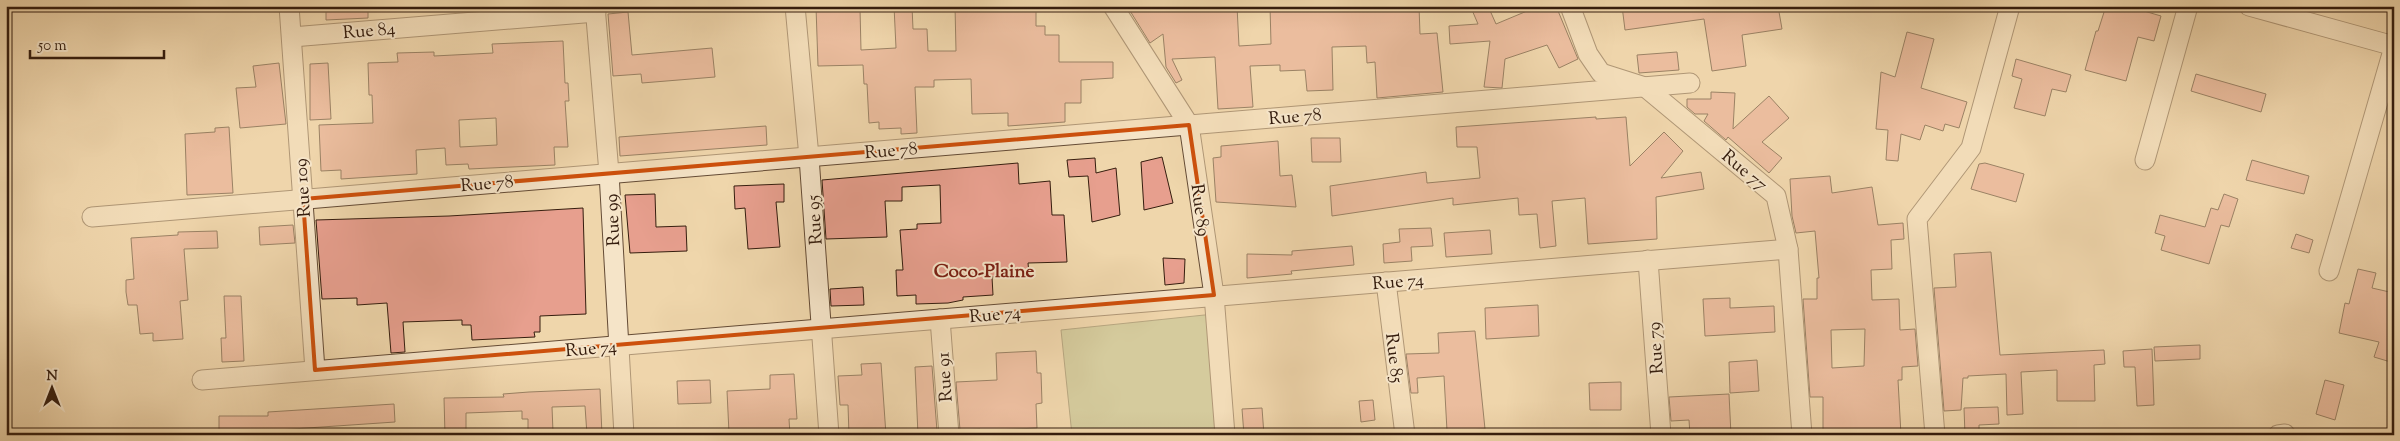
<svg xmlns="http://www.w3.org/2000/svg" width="2400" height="441" font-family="'Sorts Mill Goudy',serif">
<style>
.green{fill:#b5be8c;stroke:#756e4d}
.building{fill:#e79f8e;stroke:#351d0e;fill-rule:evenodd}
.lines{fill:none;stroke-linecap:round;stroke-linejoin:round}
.minor-casing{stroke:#644b35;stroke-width:21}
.minor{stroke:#f5e4c8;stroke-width:19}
.marked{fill:none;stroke:#cd500c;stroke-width:4;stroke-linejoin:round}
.labels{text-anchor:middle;stroke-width:4;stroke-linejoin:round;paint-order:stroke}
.street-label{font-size:18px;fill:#351d0e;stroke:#f5e4c8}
.neighbourhood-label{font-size:19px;font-weight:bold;fill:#7a1f14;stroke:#f5e4c8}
</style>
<rect width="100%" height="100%" fill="#efd6ab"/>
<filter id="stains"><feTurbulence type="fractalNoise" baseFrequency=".004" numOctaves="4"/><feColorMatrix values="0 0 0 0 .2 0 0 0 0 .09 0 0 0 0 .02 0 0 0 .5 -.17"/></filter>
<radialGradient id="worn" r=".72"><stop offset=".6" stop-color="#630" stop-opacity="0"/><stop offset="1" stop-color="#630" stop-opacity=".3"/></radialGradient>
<polygon class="green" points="1214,314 1227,435 1072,435 1061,330"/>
<g class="building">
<polygon points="326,6 368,6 368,18 326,20"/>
<polygon points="839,6 840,10 860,9 861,50 896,48 894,6 912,6 913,29 927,29 928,51 956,51 955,6 1036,6 1036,26 1045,26 1045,35 1059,35 1059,62 1113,62 1113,78 1081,80 1081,103 1065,103 1065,122 1008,126 1008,113 972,114 971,79 934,80 934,87 915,87 917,133 901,134 901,128 879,129 879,122 869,123 867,84 864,84 863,65 818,66 816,7"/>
<polygon points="1127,6 1237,6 1239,46 1271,44 1270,6 1419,6 1420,34 1437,33 1443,92 1377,98 1375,62 1367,63 1366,46 1332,47 1333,90 1307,91 1305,70 1280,71 1280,65 1250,66 1253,107 1218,109 1215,57 1172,59 1182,80 1176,83 1166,67 1163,34 1150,43"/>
<polygon points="1480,6 1488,6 1496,24 1539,6 1556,6 1578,59 1559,68 1547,45 1505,59 1502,88 1484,87 1490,41 1450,44 1449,26 1478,24 1472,10"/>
<polygon points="1622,6 1778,6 1782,29 1742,35 1746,66 1712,71 1704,19 1625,30"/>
<polygon points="2106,6 2127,6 2161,16 2154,41 2138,37 2126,81 2085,70 2096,31 2098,31"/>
<polygon points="628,12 632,55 712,48 715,77 642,83 641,74 613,76 608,14"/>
<polygon points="1907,32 1934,39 1921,88 1967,102 1959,128 1945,124 1943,131 1925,125 1920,140 1901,134 1898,161 1886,160 1888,130 1876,129 1881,72 1895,77"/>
<path d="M563,41l2,42h3l1,18h-4l3,46h-14l1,18 -86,4 -1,-5 -22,1 -1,-17 -29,2 1,24 -76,5v-9l-20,1 -2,-46 54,-2 -1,-28h-3l-1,-32 30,-1 -1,-9 37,-1v4l59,-3 -1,-9zM496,118l1,27 -37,2 -1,-27z"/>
<polygon points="1677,52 1679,70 1639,73 1637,55"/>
<polygon points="2016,59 2071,75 2066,92 2052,89 2045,116 2014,108 2022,79 2012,76"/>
<polygon points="279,63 286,124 240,128 236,88 256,87 253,66"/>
<polygon points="328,63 331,119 310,120 310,64"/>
<polygon points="2196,74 2266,94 2261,112 2191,91"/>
<polygon points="1711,92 1735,93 1733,129 1769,96 1789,118 1762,142 1782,158 1769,173 1728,137 1726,140 1704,121 1708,114 1695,114 1687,107 1687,99 1711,99"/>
<polygon points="1596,117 1596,119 1626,117 1630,166 1664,132 1683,151 1661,178 1701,172 1704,189 1656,197 1657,239 1588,244 1585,198 1552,201 1556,246 1540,248 1537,214 1519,215 1518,198 1453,205 1453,198 1332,216 1330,186 1426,172 1427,183 1480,178 1477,147 1457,147 1456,127"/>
<polygon points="766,126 767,145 620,156 619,137"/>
<polygon points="229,127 233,193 187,195 185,134 215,132 215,128"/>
<polygon points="1311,138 1340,138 1341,162 1312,162"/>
<polygon points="1278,141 1280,176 1292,175 1296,207 1216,202 1213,158 1221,157 1221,146"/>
<polygon points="1162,157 1173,203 1144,210 1141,162"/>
<polygon points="1095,158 1096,173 1116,168 1120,215 1092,222 1088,176 1069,177 1067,160"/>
<polygon points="2252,160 2309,176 2304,194 2246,180"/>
<polygon points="1018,163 1019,184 1050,181 1052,215 1064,215 1067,262 1028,263 1029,274 992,277 993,295 963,297 963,300 948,303 916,304 916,295 897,296 896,270 903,270 900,230 917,229 917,224 941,223 940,185 902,187 902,201 885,201 887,237 826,239 822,180"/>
<polygon points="1985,163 2024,174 2016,202 1971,189 1979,164"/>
<path d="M1830,176l2,17 40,-6 6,38 25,-2 1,16 -13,1 1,29 -21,1 1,30 27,-1 1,31 15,-1 3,37 -16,1v13h-4l3,55h-78v-38h-13l-7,-98h14v-21h2l-4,-47 -19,2 -4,-17 -2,-37zM1865,329l-1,37 -32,2 -1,-38z"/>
<polygon points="784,184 784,202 776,202 780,247 748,249 745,208 735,209 734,186"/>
<polygon points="655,194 656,227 686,226 687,251 630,253 625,195"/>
<polygon points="2224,194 2238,199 2229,227 2221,225 2209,264 2161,250 2165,236 2155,233 2160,215 2205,227 2211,208 2218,210"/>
<polygon points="583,208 586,314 540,316 540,332 534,332 535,337 472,340 471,325 462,325 462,320 403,322 405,352 391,353 387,303 357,305 357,298 322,299 316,220 449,216"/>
<polygon points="293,225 295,243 260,245 259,227"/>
<polygon points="1431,228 1433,246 1411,247 1412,261 1384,263 1383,244 1400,242 1399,229"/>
<polygon points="1490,230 1492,254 1446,257 1444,233"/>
<polygon points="217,231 218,248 184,249 188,300 180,301 183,339 153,341 153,333 140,334 137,305 128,305 126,292 126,280 134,279 131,238 178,235 178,232"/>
<polygon points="2296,234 2313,240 2309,253 2291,248"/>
<polygon points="1352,246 1354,265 1291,271 1292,274 1247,278 1247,254 1292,255 1292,251"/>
<polygon points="1991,252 2000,355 2104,350 2105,364 2094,365 2095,401 2057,401 2057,370 2021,372 2023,414 2007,415 2006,374 1968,376 1968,378 1963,378 1961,410 1944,411 1934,288 1956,287 1954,254"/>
<polygon points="1163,258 1185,259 1184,283 1165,285"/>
<polygon points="2358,269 2376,273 2372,288 2394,293 2394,363 2374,357 2379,342 2339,333 2345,303 2349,304"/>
<polygon points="863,287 864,305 831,306 830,289"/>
<polygon points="224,296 241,296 244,361 222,362 221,338 226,338"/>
<polygon points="1730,298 1730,308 1774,306 1775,332 1705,336 1703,299"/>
<polygon points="1538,305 1539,336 1486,339 1485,308"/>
<polygon points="1475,331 1485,429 1447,431 1444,376 1417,378 1418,393 1411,393 1406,354 1439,353 1438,333"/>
<polygon points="2200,345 2200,359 2155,361 2154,347"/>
<polygon points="2152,349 2154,405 2137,406 2135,367 2124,367 2123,351"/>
<polygon points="1036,351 1037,373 1041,373 1042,403 1036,404 1037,428 996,430 996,435 980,435 980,429 960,430 956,382 997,380 996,353"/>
<polygon points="1757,360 1759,391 1730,393 1729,362"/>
<polygon points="881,363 886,435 849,435 848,405 840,405 838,376 862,375 861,364"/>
<polygon points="932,366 937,431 936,435 918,435 915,367"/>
<polygon points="794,374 797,419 789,419 790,435 766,435 766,432 729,433 727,391 770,389 770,375"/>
<polygon points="710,380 711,403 678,404 677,381"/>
<polygon points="2325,380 2344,385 2335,420 2316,414"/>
<polygon points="1621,382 1621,410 1590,410 1589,383"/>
<polygon points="600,389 602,435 587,435 585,406 552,407 553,432 528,434 528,419 522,419 522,411 466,413 466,435 445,435 444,398 504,397 503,394 529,392"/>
<polygon points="1729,394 1731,435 1690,435 1689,420 1671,421 1669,397"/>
<polygon points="1373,400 1375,420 1361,422 1359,401"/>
<polygon points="394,404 395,422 263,431 264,435 219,435 219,416 268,416 268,412"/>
<polygon points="1998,407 1999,424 1979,425 1979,434 1965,435 1964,408"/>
<polygon points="1262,408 1264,435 1244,435 1242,409"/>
</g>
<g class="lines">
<g class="minor-casing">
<g id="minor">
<polyline points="289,6 315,370"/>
<polyline points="595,6 609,173 624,435"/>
<polyline points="795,6 809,157 829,435"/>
<polyline points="1113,6 1189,125 1214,295 1225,435"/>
<polyline points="1570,6 1588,54 1601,73 1645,87 1776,196 1788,249 1802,435"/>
<polyline points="2249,6 2394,46"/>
<polyline points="292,37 596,12"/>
<polyline points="2145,160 2188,6"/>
<polyline points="92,217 1690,83"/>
<polyline points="1648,260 1661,435"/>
<polyline points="2329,271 2394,47"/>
<polyline points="1386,282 1405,435"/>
<polyline points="940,319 949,435"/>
<polyline points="202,380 1788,249"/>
<polyline points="1935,435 1917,219 1971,148 2010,6"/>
<polyline points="2278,435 2285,434"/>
</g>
</g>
<use href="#minor" class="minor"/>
</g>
<path d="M0 0H2400V441H0ZM1189,125l25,170 -899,75 -12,-171z" fill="#efd6ab" fill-opacity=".55" fill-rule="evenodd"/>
<path class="marked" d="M1189,125l25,170 -899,75 -12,-171z"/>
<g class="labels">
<g class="street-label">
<text transform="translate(369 30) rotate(-5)" y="6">Rue 84</text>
<text transform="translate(1295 116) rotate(-5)" y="6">Rue 78</text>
<text transform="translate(891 150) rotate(-5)" y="6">Rue 78</text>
<text transform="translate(1745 170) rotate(40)" y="6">Rue 77</text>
<text transform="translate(487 183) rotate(-5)" y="6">Rue 78</text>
<text transform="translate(302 188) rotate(-94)" y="6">Rue 109</text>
<text transform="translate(1201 210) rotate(82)" y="6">Rue 89</text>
<text transform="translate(612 220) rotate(-93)" y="6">Rue 99</text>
<text transform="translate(814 220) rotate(-94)" y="6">Rue 95</text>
<text transform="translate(1398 281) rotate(-5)" y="6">Rue 74</text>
<text transform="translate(995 314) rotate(-5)" y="6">Rue 74</text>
<text transform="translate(591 348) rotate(-5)" y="6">Rue 74</text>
<text transform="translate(1655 348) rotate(-94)" y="6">Rue 79</text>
<text transform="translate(1395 358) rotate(83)" y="6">Rue 85</text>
<text transform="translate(944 377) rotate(-94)" y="6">Rue 91</text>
</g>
<g class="neighbourhood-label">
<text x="984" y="277">Coco-Plaine</text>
</g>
</g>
<rect width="2400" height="441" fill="none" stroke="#efd6ab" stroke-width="25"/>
<rect x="8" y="8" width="2385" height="426" fill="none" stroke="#351d0e" stroke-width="2.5"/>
<rect x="12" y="12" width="2375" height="416" fill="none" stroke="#351d0e"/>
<g transform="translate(52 388)" stroke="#f5e4c8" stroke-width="4" paint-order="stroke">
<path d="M0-4L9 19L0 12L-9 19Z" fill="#351d0e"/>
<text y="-8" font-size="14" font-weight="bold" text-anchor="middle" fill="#351d0e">N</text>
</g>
<path d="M30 50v8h134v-8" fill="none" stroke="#351d0e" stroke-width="2.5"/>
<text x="38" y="50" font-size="15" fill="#351d0e" stroke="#f5e4c8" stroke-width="4" paint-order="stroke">50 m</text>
<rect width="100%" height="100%" filter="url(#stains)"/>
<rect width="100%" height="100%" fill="url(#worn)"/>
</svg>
